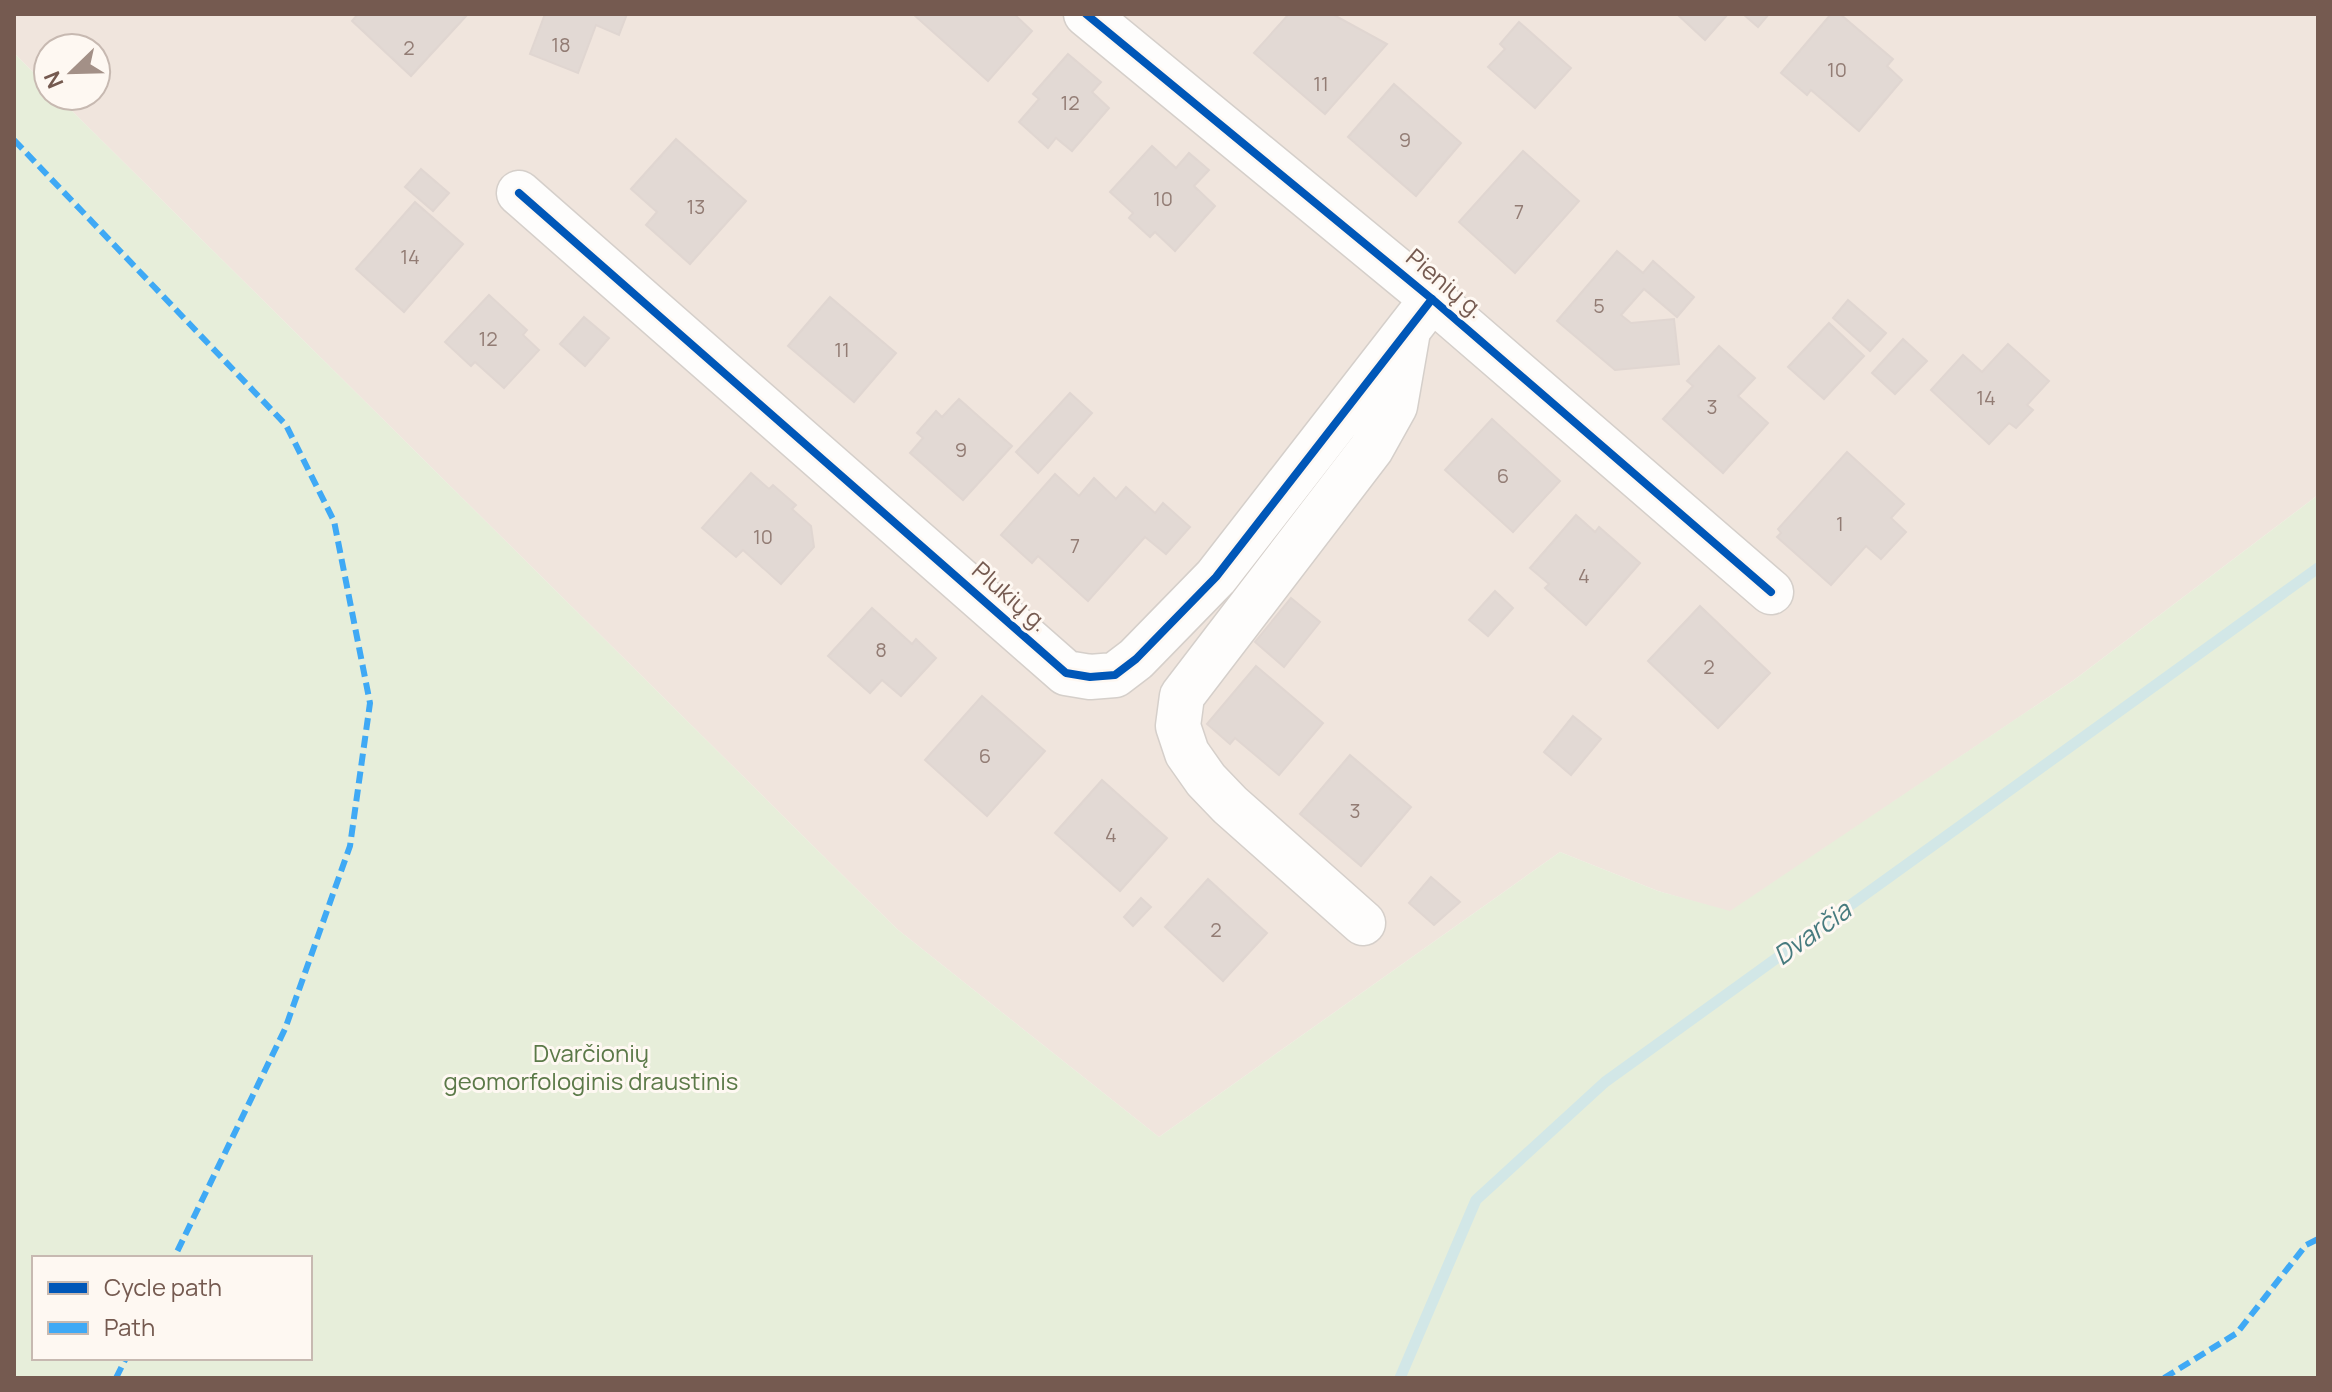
<svg xmlns="http://www.w3.org/2000/svg" width="2332" height="1392" font-family="Manrope,sans-serif">
<style>
.residential{fill:#f0e5dd}
.green{fill:#e7eeda;fill-rule:evenodd}
.lines{fill:none;stroke-linecap:round;stroke-linejoin:round}
.stream{stroke:#d2e7e7;stroke-width:11}
.building{fill:#e2d9d4;stroke:#e0d6d1;stroke-width:2}
.minor-casing{stroke:#d5cfca;stroke-width:47}
.minor{stroke:#fefdfc;stroke-width:44}
.quiet{stroke:#3fa9f5;stroke-width:6;stroke-dasharray:12 6;stroke-linecap:butt}
.cycleway-casing{stroke:#fef8f2;stroke-width:13}
.cycleway{stroke:#0057b8;stroke-width:8}
.labels{text-anchor:middle;stroke-width:6;stroke-linejoin:round;paint-order:stroke}
.number-label{font-size:20px;fill:#927c74}
.street-label{font-size:24px;fill:#755a50;stroke:#fef8f2}
.park-label{font-size:24px;fill:#5b7948;stroke:#fef8f2}
.water-label{font-size:26px;font-style:italic;fill:#477b7f;stroke:#fef8f2}
</style>
<rect width="100%" height="100%" fill="#f8f3ee"/>
<polygon class="residential" points="14,14 2318,14 2318,495 2074,680 1730,912 1658,891 1560,852 1159,1137 897,929 57,96 96,96 96,48 48,48 48,87 14,53"/>
<path class="green" d="M14,53l34,34v9h9l840,833 262,208 401,-285 98,39 72,20 344,-231 244,-185v883h-2304zM34,1258h276v100h-276z"/>
<g class="lines">
<polyline class="stream" points="1400,1378 1476,1200 1605,1082 2318,568"/>
</g>
<g class="building">
<polygon points="358,14 468,14 411,76 352,21"/>
<polygon points="545,14 627,14 619,35 596,25 578,73 530,54"/>
<polygon points="913,14 1014,14 1032,31 988,81"/>
<polygon points="1332,14 1387,44 1325,114 1254,53 1288,15"/>
<polygon points="1677,14 1728,14 1705,40"/>
<polygon points="1743,14 1769,14 1758,27"/>
<polygon points="1831,14 1840,14 1893,59 1887,66 1902,80 1859,131 1811,90 1807,95 1781,73"/>
<polygon points="1519,22 1571,68 1535,108 1488,67 1505,49 1500,44"/>
<polygon points="1068,54 1101,82 1092,92 1109,108 1072,151 1056,138 1048,148 1019,122 1039,99 1033,94"/>
<polygon points="1394,84 1461,143 1416,196 1348,137"/>
<polygon points="676,139 746,201 690,264 646,225 657,212 631,189"/>
<polygon points="1152,146 1176,168 1189,153 1209,170 1194,186 1215,206 1175,251 1155,232 1150,237 1129,218 1133,213 1110,192"/>
<polygon points="1523,151 1579,201 1515,273 1459,222"/>
<polygon points="421,169 449,193 433,211 405,187"/>
<polygon points="415,202 463,244 404,312 356,269"/>
<polygon points="1617,251 1643,273 1653,261 1694,297 1677,317 1644,289 1621,315 1631,323 1674,319 1679,364 1615,370 1557,321"/>
<polygon points="489,295 527,330 523,335 539,350 504,388 475,362 471,366 445,342"/>
<polygon points="830,297 896,353 854,402 788,346"/>
<polygon points="1848,300 1886,333 1870,351 1833,318"/>
<polygon points="584,317 609,338 585,366 560,344"/>
<polygon points="1829,323 1864,356 1824,399 1788,367"/>
<polygon points="1903,339 1927,361 1895,394 1872,373"/>
<polygon points="2008,344 2049,381 2027,405 2033,410 2016,428 2009,423 1989,444 1931,390 1963,355 1982,372"/>
<polygon points="1719,346 1755,378 1738,396 1768,423 1723,473 1663,419 1693,386 1687,381"/>
<polygon points="1070,393 1092,413 1038,473 1016,452"/>
<polygon points="959,399 1012,446 963,500 910,453 923,438 917,433 936,411 942,417"/>
<polygon points="1492,419 1560,481 1513,532 1445,470"/>
<polygon points="1847,452 1904,504 1891,518 1906,532 1881,559 1866,546 1831,585 1777,537 1781,533 1778,529"/>
<polygon points="751,473 769,489 773,485 796,505 792,509 811,526 814,547 781,584 743,550 736,557 702,528"/>
<polygon points="1055,474 1079,496 1094,478 1116,499 1126,487 1155,513 1163,503 1190,527 1166,554 1145,537 1088,601 1038,556 1032,563 1001,535"/>
<polygon points="1576,515 1595,532 1599,527 1640,563 1586,625 1545,588 1549,584 1530,568"/>
<polygon points="1495,591 1513,608 1488,636 1469,620"/>
<polygon points="1291,598 1320,622 1284,667 1255,642"/>
<polygon points="1700,606 1770,673 1718,728 1648,661"/>
<polygon points="872,608 912,644 916,639 936,658 901,696 882,680 870,693 828,656"/>
<polygon points="1256,666 1323,723 1279,775 1235,738 1230,744 1207,724"/>
<polygon points="982,696 1045,751 987,816 925,760"/>
<polygon points="1573,716 1601,739 1571,775 1544,752"/>
<polygon points="1350,755 1411,807 1361,866 1300,814"/>
<polygon points="1102,780 1167,838 1120,891 1055,833"/>
<polygon points="1431,877 1460,902 1434,925 1409,903"/>
<polygon points="1208,879 1267,933 1223,981 1165,927"/>
<polygon points="1141,898 1151,907 1133,926 1124,917"/>
</g>
<g class="lines">
<g class="minor-casing">
<g id="minor">
<polyline points="1086,14 1432,299 1771,592"/>
<polyline points="519,193 1066,673 1090,677 1115,675 1136,659 1216,577 1432,299"/>
<polyline points="1363,923 1230,805 1206,780 1187,753 1178,726 1182,696 1371,449 1395,406 1407,337"/>
</g>
</g>
<use href="#minor" class="minor"/>
<g class="quiet">
<polyline points="14,140 286,425 334,521 370,703 350,846 285,1029 174,1258"/>
<polyline points="116,1378 126,1358"/>
<polyline points="2164,1378 2237,1333 2306,1245 2318,1239"/>
</g>
<g class="cycleway-casing">
<g id="cycleway">
<polyline points="1086,14 1432,299 1771,592"/>
<polyline points="519,193 1066,673 1090,677 1115,675 1136,659 1216,577 1432,299"/>
</g>
</g>
<use href="#cycleway" class="cycleway"/>
</g>
<g class="labels">
<g class="number-label">
<text x="561" y="52">18</text>
<text x="409" y="55">2</text>
<text x="1837" y="77">10</text>
<text x="1321" y="91">11</text>
<text x="1070" y="110">12</text>
<text x="1405" y="147">9</text>
<text x="1163" y="206">10</text>
<text x="696" y="214">13</text>
<text x="1519" y="219">7</text>
<text x="410" y="264">14</text>
<text x="1599" y="313">5</text>
<text x="488" y="346">12</text>
<text x="842" y="357">11</text>
<text x="1986" y="405">14</text>
<text x="1712" y="414">3</text>
<text x="961" y="457">9</text>
<text x="1503" y="483">6</text>
<text x="1840" y="531">1</text>
<text x="763" y="544">10</text>
<text x="1075" y="553">7</text>
<text x="1584" y="583">4</text>
<text x="881" y="657">8</text>
<text x="1709" y="674">2</text>
<text x="985" y="763">6</text>
<text x="1355" y="818">3</text>
<text x="1111" y="842">4</text>
<text x="1216" y="937">2</text>
</g>
<g class="street-label">
<text transform="translate(1445 284) rotate(40)" y="8">Pienių g.</text>
<text transform="translate(1010 597) rotate(41)" y="8">Plukių g.</text>
</g>
<g class="park-label">
<text x="591" y="1062">Dvarčionių<tspan x="591" dy="28">geomorfologinis draustinis</tspan></text>
</g>
<g class="water-label">
<text transform="translate(1812 933) rotate(-36)" y="9">Dvarčia</text>
</g>
</g>
<rect width="2332" height="1392" fill="none" stroke="#755a50" stroke-width="32"/>
<rect x="32" y="1256" width="280" height="104" fill="#fef8f2" stroke="#c7b9b1" stroke-width="2"/>
<rect x="48" y="1282" width="40" height="12" fill="#0057b8" stroke="#c7b9b1" stroke-width="2"/>
<text x="104" y="1296" font-size="24" fill="#755a50">Cycle path</text>
<rect x="48" y="1322" width="40" height="12" fill="#3fa9f5" stroke="#c7b9b1" stroke-width="2"/>
<text x="104" y="1336" font-size="24" fill="#755a50">Path</text>
<g transform="translate(72 72) rotate(247)"><circle r="38" fill="#fef8f2" stroke="#c7b9b1" stroke-width="2"/>
<path d="M0-6L14 30L0 20L-14 30Z" fill="#a39087"/>
<text y="-12" font-size="22" font-weight="bold" text-anchor="middle" fill="#755a50">N</text>
</g>
</svg>
